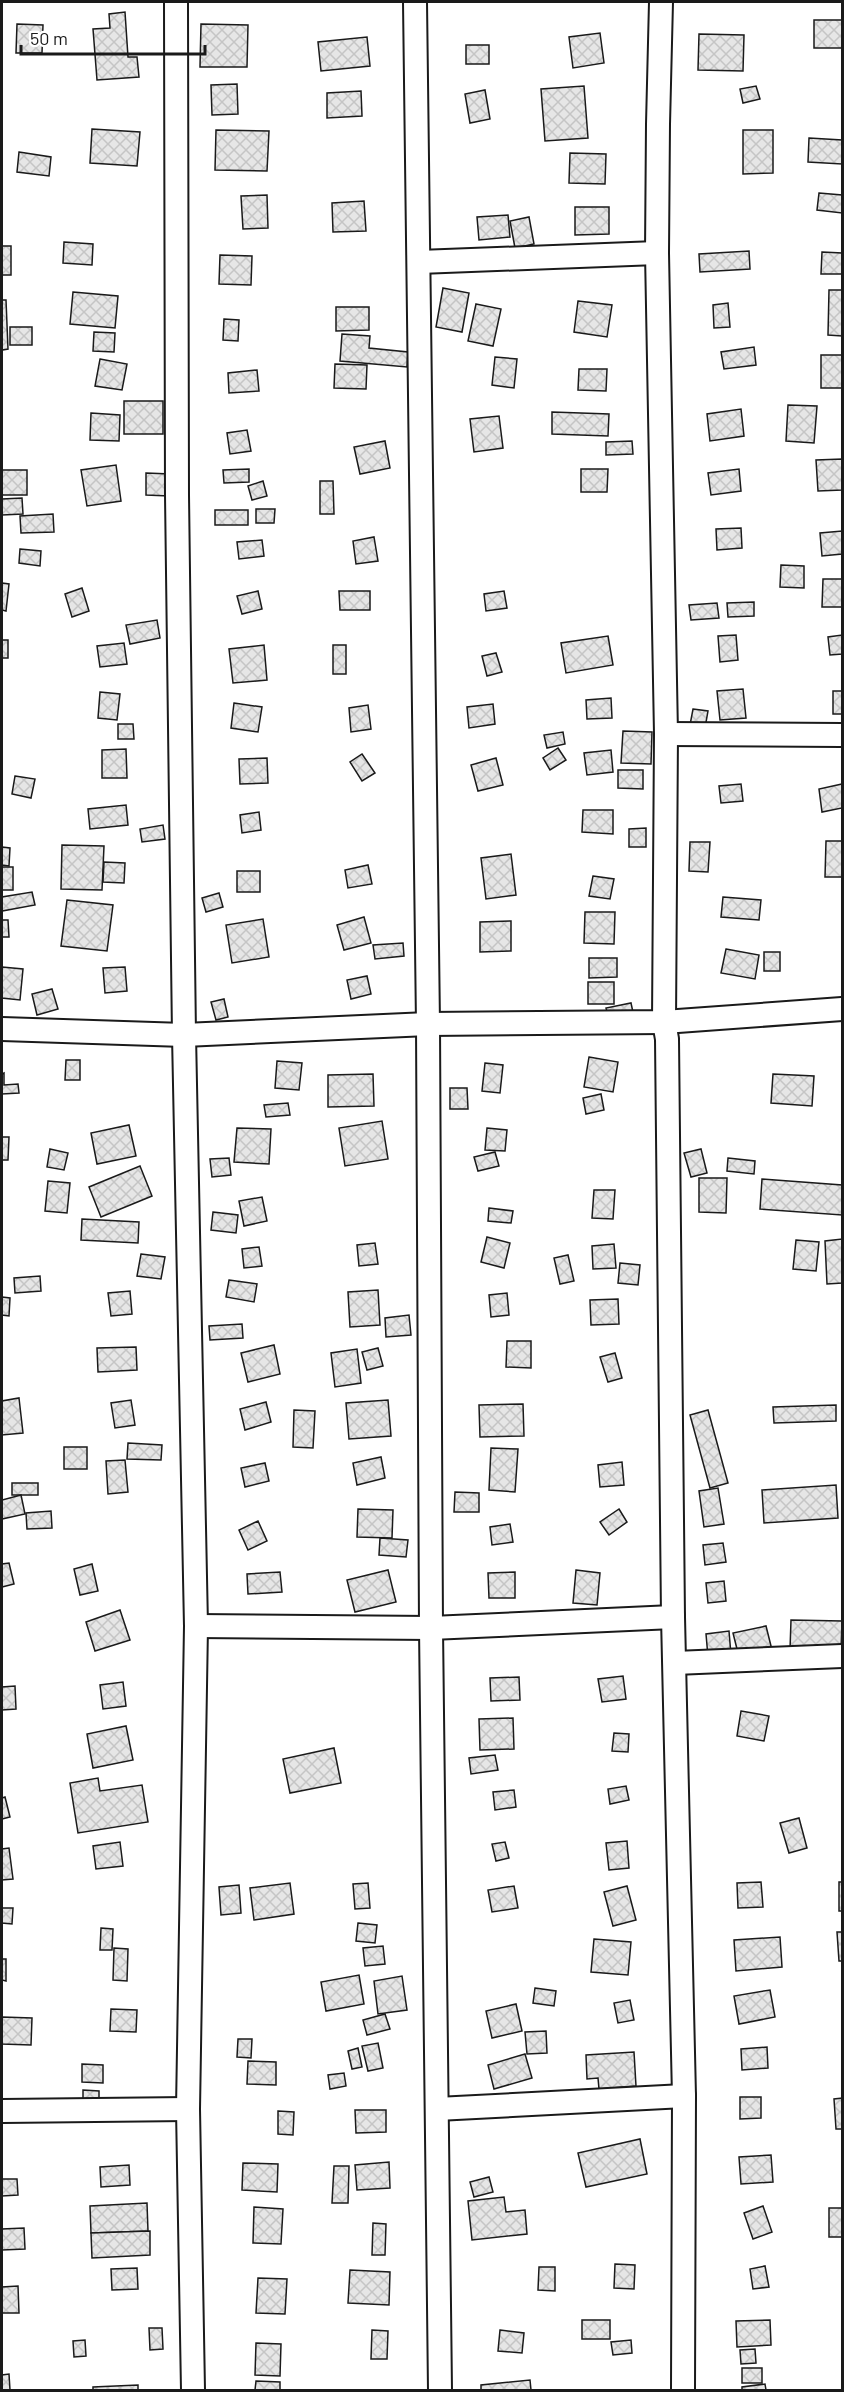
<svg xmlns="http://www.w3.org/2000/svg" width="844" height="2392" font-family="Barlow,sans-serif">
<style>
.building{fill:url(#building-cross-hatch);stroke:#1a1a1a;stroke-width:1.5}
.lines{fill:none;stroke-linecap:round;stroke-linejoin:round}
.street-casing{stroke:#1a1a1a;stroke-width:26}
.street{stroke:#fff;stroke-width:22}
</style>
<defs>
<pattern id="building-cross-hatch" width="8" height="8" patternUnits="userSpaceOnUse" patternTransform="scale(1.5)"><rect width="8" height="8" fill="#e6e6e6"/><path d="M0 0l8 8M0 8l8-8" fill="none" stroke="#c5c5c5"/></pattern>
</defs>
<rect width="100%" height="100%" fill="#fff"/>
<g class="building">
<polygon points="125,12 128,57 137,57 139,77 97,80 93,29 110,28 109,14"/>
<rect x="814" y="20" width="28" height="28"/>
<polygon points="17,24 43,25 42,53 16,53"/>
<polygon points="201,24 248,25 247,67 200,67"/>
<polygon points="600,33 604,63 573,68 569,37"/>
<polygon points="699,34 744,35 743,71 698,70"/>
<polygon points="367,37 370,66 321,71 318,42"/>
<rect x="466" y="45" width="23" height="19"/>
<polygon points="237,84 238,114 212,115 211,85"/>
<polygon points="584,86 588,138 545,141 541,89"/>
<polygon points="756,86 760,99 743,103 740,89"/>
<polygon points="485,90 490,119 470,123 465,94"/>
<polygon points="361,91 362,116 327,118 327,93"/>
<polygon points="92,129 140,132 137,166 90,163"/>
<polygon points="216,130 269,131 267,171 215,170"/>
<polygon points="743,130 773,130 773,173 743,174"/>
<polygon points="809,138 842,140 842,164 808,162"/>
<polygon points="19,152 51,157 49,176 17,172"/>
<polygon points="570,153 606,154 605,184 569,183"/>
<polygon points="819,193 842,195 842,213 817,210"/>
<polygon points="267,195 268,228 243,229 241,196"/>
<polygon points="364,201 366,231 333,232 332,203"/>
<polygon points="575,207 609,207 609,234 575,235"/>
<polygon points="508,215 510,237 479,240 477,217"/>
<polygon points="529,217 534,244 515,248 510,221"/>
<polygon points="64,242 93,244 92,265 63,263"/>
<rect x="2" y="246" width="9" height="29"/>
<polygon points="749,251 750,269 700,272 699,254"/>
<polygon points="822,252 842,253 842,274 821,274"/>
<polygon points="220,255 252,256 251,285 219,284"/>
<polygon points="443,288 469,293 462,332 436,327"/>
<polygon points="829,290 842,290 842,336 828,335"/>
<polygon points="73,292 118,296 115,328 70,324"/>
<polygon points="2,300 6,300 8,349 2,350"/>
<polygon points="578,301 612,305 607,337 574,332"/>
<polygon points="728,303 730,327 714,328 713,305"/>
<polygon points="476,304 501,309 493,346 468,341"/>
<polygon points="336,307 369,307 369,330 336,331"/>
<polygon points="224,319 239,320 238,341 223,340"/>
<rect x="10" y="327" width="22" height="18"/>
<polygon points="94,332 115,333 114,352 93,351"/>
<polygon points="342,334 370,336 369,348 408,352 407,367 340,361"/>
<polygon points="754,347 756,365 724,369 721,352"/>
<rect x="821" y="355" width="21" height="33"/>
<polygon points="495,357 517,359 514,388 492,385"/>
<polygon points="100,359 127,364 122,390 95,386"/>
<polygon points="335,364 367,365 366,389 334,388"/>
<polygon points="579,369 607,369 606,391 578,390"/>
<polygon points="257,370 259,391 229,393 228,373"/>
<rect x="124" y="401" width="39" height="33"/>
<polygon points="788,405 817,406 814,443 786,441"/>
<polygon points="741,409 744,436 710,441 707,414"/>
<polygon points="552,412 609,414 608,436 552,434"/>
<polygon points="91,413 120,415 119,441 90,440"/>
<polygon points="499,416 503,448 474,452 470,419"/>
<polygon points="247,430 251,451 230,454 227,433"/>
<polygon points="385,441 390,468 360,474 354,447"/>
<polygon points="632,441 633,454 606,455 606,442"/>
<polygon points="842,459 842,490 818,491 816,460"/>
<polygon points="116,465 121,501 87,506 81,470"/>
<polygon points="249,469 249,482 224,483 223,470"/>
<polygon points="581,469 608,469 607,492 581,492"/>
<polygon points="739,469 741,491 711,495 708,473"/>
<rect x="2" y="470" width="25" height="25"/>
<polygon points="146,473 170,474 169,496 146,495"/>
<polygon points="263,481 267,496 252,500 248,486"/>
<polygon points="320,481 333,481 334,514 320,514"/>
<polygon points="22,498 23,514 2,515 2,499"/>
<polygon points="256,509 275,509 274,523 256,523"/>
<rect x="215" y="510" width="33" height="15"/>
<polygon points="53,514 54,532 21,533 20,516"/>
<polygon points="741,528 742,548 717,550 716,529"/>
<polygon points="842,531 842,554 822,556 820,533"/>
<polygon points="374,537 378,561 356,564 353,541"/>
<polygon points="262,540 264,556 239,559 237,542"/>
<polygon points="20,549 41,551 40,566 19,563"/>
<polygon points="781,565 804,566 804,588 780,587"/>
<polygon points="823,579 842,579 842,607 822,607"/>
<polygon points="2,583 9,584 6,611 2,610"/>
<polygon points="82,588 89,611 72,617 65,594"/>
<polygon points="258,591 262,609 242,614 237,596"/>
<polygon points="339,591 370,591 370,610 340,610"/>
<polygon points="504,591 507,608 486,611 484,594"/>
<polygon points="754,602 754,616 728,617 727,603"/>
<polygon points="717,603 719,618 691,620 689,605"/>
<polygon points="157,620 160,638 130,644 126,625"/>
<polygon points="736,635 738,660 720,662 718,636"/>
<polygon points="842,635 842,654 830,655 828,637"/>
<polygon points="608,636 613,665 566,673 561,643"/>
<rect x="2" y="640" width="6" height="18"/>
<polygon points="124,643 127,664 100,667 97,646"/>
<polygon points="264,645 267,680 233,683 229,649"/>
<rect x="333" y="645" width="13" height="29"/>
<polygon points="496,653 502,672 487,676 482,656"/>
<polygon points="743,689 746,718 720,720 717,691"/>
<rect x="833" y="691" width="9" height="23"/>
<polygon points="100,692 120,694 117,720 98,718"/>
<polygon points="611,698 612,718 587,719 586,700"/>
<polygon points="234,703 262,707 258,732 231,728"/>
<polygon points="493,704 495,724 469,728 467,707"/>
<polygon points="368,705 371,729 351,732 349,708"/>
<polygon points="693,709 708,711 705,728 690,725"/>
<polygon points="118,724 133,724 134,739 118,739"/>
<polygon points="623,731 652,732 651,764 621,763"/>
<polygon points="563,732 565,744 547,748 544,735"/>
<polygon points="558,748 566,760 550,770 543,758"/>
<polygon points="126,749 127,778 102,778 102,750"/>
<polygon points="611,750 613,772 587,775 584,753"/>
<polygon points="362,754 375,773 362,781 350,762"/>
<polygon points="267,758 268,783 240,784 239,759"/>
<polygon points="496,758 503,785 478,791 471,765"/>
<polygon points="618,770 643,770 643,789 618,788"/>
<polygon points="15,776 35,779 31,798 12,794"/>
<polygon points="741,784 743,801 721,803 719,786"/>
<polygon points="842,784 842,808 822,812 819,789"/>
<polygon points="126,805 128,825 90,829 88,809"/>
<polygon points="583,810 613,810 613,834 582,832"/>
<polygon points="259,812 261,830 242,833 240,815"/>
<polygon points="163,825 165,839 142,842 140,829"/>
<polygon points="646,828 646,847 629,847 629,829"/>
<polygon points="826,841 842,841 842,877 825,877"/>
<polygon points="690,842 710,842 708,872 689,871"/>
<polygon points="62,845 104,846 102,890 61,889"/>
<polygon points="2,847 10,848 9,866 2,865"/>
<polygon points="511,854 516,895 486,899 481,858"/>
<polygon points="104,862 125,863 124,883 103,882"/>
<polygon points="368,865 372,884 348,888 345,870"/>
<rect x="2" y="867" width="11" height="23"/>
<rect x="237" y="871" width="23" height="21"/>
<polygon points="593,876 614,879 610,899 589,896"/>
<polygon points="32,892 35,905 2,911 2,897"/>
<polygon points="219,893 223,907 206,912 202,898"/>
<polygon points="723,897 761,900 759,920 721,917"/>
<polygon points="67,900 113,905 107,951 61,946"/>
<polygon points="585,912 615,912 614,944 584,943"/>
<polygon points="364,917 371,943 344,950 337,925"/>
<polygon points="263,919 269,957 232,963 226,925"/>
<polygon points="2,920 8,920 9,937 2,937"/>
<polygon points="511,921 511,951 480,952 480,922"/>
<polygon points="403,943 404,956 375,959 373,945"/>
<polygon points="726,949 759,955 755,979 721,973"/>
<rect x="764" y="952" width="16" height="19"/>
<polygon points="589,958 617,958 617,977 589,978"/>
<polygon points="2,967 23,969 20,1000 2,998"/>
<polygon points="125,967 127,991 105,993 103,968"/>
<polygon points="367,976 371,994 351,999 347,980"/>
<rect x="588" y="982" width="26" height="22"/>
<polygon points="52,989 58,1009 37,1015 32,994"/>
<polygon points="224,999 228,1017 216,1020 211,1002"/>
<polygon points="631,1003 634,1017 610,1023 606,1008"/>
<polygon points="589,1057 618,1062 613,1092 584,1087"/>
<polygon points="66,1060 80,1060 80,1080 65,1080"/>
<polygon points="277,1061 302,1063 299,1090 275,1088"/>
<polygon points="485,1063 503,1065 500,1093 482,1091"/>
<polygon points="4,1073 4,1085 18,1084 19,1093 2,1094 2,1074"/>
<polygon points="373,1074 374,1106 328,1107 328,1075"/>
<polygon points="773,1074 814,1076 812,1106 771,1103"/>
<polygon points="450,1088 467,1088 468,1109 450,1109"/>
<polygon points="601,1094 604,1110 586,1114 583,1098"/>
<polygon points="288,1103 290,1115 266,1117 264,1105"/>
<polygon points="382,1121 388,1159 345,1166 339,1128"/>
<polygon points="129,1125 136,1156 97,1164 91,1133"/>
<polygon points="237,1128 271,1129 269,1164 234,1162"/>
<polygon points="487,1128 507,1130 505,1151 485,1150"/>
<polygon points="2,1137 9,1137 8,1160 2,1160"/>
<polygon points="50,1149 68,1153 64,1170 47,1167"/>
<polygon points="701,1149 707,1173 691,1177 684,1153"/>
<polygon points="495,1152 499,1166 478,1171 474,1157"/>
<polygon points="229,1158 231,1175 212,1177 210,1159"/>
<polygon points="728,1158 755,1161 754,1174 727,1171"/>
<polygon points="140,1166 152,1196 101,1217 89,1187"/>
<polygon points="699,1178 727,1178 726,1213 699,1212"/>
<polygon points="762,1179 842,1185 842,1215 760,1209"/>
<polygon points="48,1181 70,1183 67,1213 45,1211"/>
<polygon points="594,1190 615,1190 613,1219 592,1218"/>
<polygon points="262,1197 267,1221 244,1226 239,1201"/>
<polygon points="489,1208 513,1211 511,1223 488,1221"/>
<polygon points="213,1212 238,1215 236,1233 211,1230"/>
<polygon points="82,1219 139,1222 138,1243 81,1240"/>
<polygon points="487,1237 510,1243 504,1268 481,1262"/>
<polygon points="842,1239 842,1283 827,1284 825,1241"/>
<polygon points="796,1240 819,1242 816,1271 793,1269"/>
<polygon points="375,1243 378,1264 359,1266 357,1245"/>
<polygon points="614,1244 616,1268 593,1269 592,1246"/>
<polygon points="259,1247 262,1266 244,1268 242,1249"/>
<polygon points="141,1254 165,1257 161,1279 137,1276"/>
<polygon points="568,1255 574,1281 560,1284 554,1258"/>
<polygon points="620,1263 640,1265 638,1285 618,1283"/>
<polygon points="40,1276 41,1291 15,1293 14,1278"/>
<polygon points="229,1280 257,1284 254,1302 226,1297"/>
<polygon points="378,1290 380,1325 350,1327 348,1292"/>
<polygon points="130,1291 132,1314 111,1316 108,1293"/>
<polygon points="507,1293 509,1315 491,1317 489,1295"/>
<polygon points="2,1297 10,1298 9,1316 2,1315"/>
<polygon points="618,1299 619,1324 591,1325 590,1300"/>
<polygon points="409,1315 411,1335 386,1337 385,1318"/>
<polygon points="242,1324 243,1338 210,1340 209,1326"/>
<polygon points="507,1341 531,1341 531,1368 506,1367"/>
<polygon points="274,1345 280,1374 248,1382 241,1353"/>
<polygon points="136,1347 137,1370 98,1372 97,1348"/>
<polygon points="378,1348 383,1366 367,1370 362,1352"/>
<polygon points="357,1349 361,1383 335,1387 331,1353"/>
<polygon points="615,1353 622,1378 608,1382 600,1357"/>
<polygon points="19,1398 23,1433 2,1435 2,1401"/>
<polygon points="131,1400 135,1425 115,1428 111,1403"/>
<polygon points="388,1400 391,1436 349,1439 346,1403"/>
<polygon points="266,1402 271,1422 245,1430 240,1409"/>
<polygon points="523,1404 524,1436 480,1437 479,1405"/>
<polygon points="836,1405 836,1421 774,1423 773,1407"/>
<polygon points="294,1410 315,1411 313,1448 293,1447"/>
<polygon points="708,1410 728,1483 710,1488 690,1415"/>
<polygon points="128,1443 162,1445 161,1460 127,1459"/>
<rect x="64" y="1447" width="23" height="22"/>
<polygon points="491,1448 518,1449 515,1492 489,1490"/>
<polygon points="381,1457 385,1478 357,1485 353,1463"/>
<polygon points="125,1460 128,1492 108,1494 106,1461"/>
<polygon points="622,1462 624,1485 600,1487 598,1465"/>
<polygon points="265,1463 269,1481 245,1487 241,1468"/>
<rect x="12" y="1483" width="26" height="12"/>
<polygon points="836,1485 838,1518 764,1523 762,1490"/>
<polygon points="718,1488 724,1524 704,1527 699,1491"/>
<polygon points="455,1492 479,1493 479,1512 454,1512"/>
<polygon points="21,1495 25,1514 2,1519 2,1500"/>
<polygon points="358,1509 393,1510 392,1538 357,1537"/>
<polygon points="619,1509 627,1522 609,1535 600,1522"/>
<polygon points="51,1511 52,1528 27,1529 26,1513"/>
<polygon points="258,1521 267,1541 248,1550 239,1530"/>
<polygon points="510,1524 513,1542 492,1545 490,1527"/>
<polygon points="380,1538 408,1540 406,1557 379,1555"/>
<polygon points="723,1543 726,1562 705,1565 703,1545"/>
<polygon points="9,1563 14,1584 2,1587 2,1564"/>
<polygon points="92,1564 98,1591 80,1595 74,1569"/>
<polygon points="388,1570 396,1602 355,1612 347,1580"/>
<polygon points="576,1570 600,1573 597,1605 573,1603"/>
<polygon points="280,1572 282,1592 248,1594 247,1574"/>
<polygon points="515,1572 515,1598 489,1598 488,1573"/>
<polygon points="724,1581 726,1601 708,1603 706,1583"/>
<polygon points="120,1610 130,1640 95,1651 86,1622"/>
<polygon points="791,1620 842,1621 841,1651 790,1650"/>
<polygon points="766,1626 772,1650 739,1657 733,1633"/>
<polygon points="729,1631 731,1655 708,1657 706,1634"/>
<polygon points="623,1676 626,1699 602,1702 598,1679"/>
<polygon points="519,1677 520,1700 491,1701 490,1678"/>
<polygon points="123,1682 126,1706 103,1709 100,1685"/>
<polygon points="15,1686 16,1709 2,1710 2,1687"/>
<polygon points="741,1711 769,1716 764,1741 737,1736"/>
<polygon points="513,1718 514,1749 480,1750 479,1719"/>
<polygon points="126,1726 133,1760 93,1768 87,1734"/>
<polygon points="614,1733 629,1734 628,1752 612,1751"/>
<polygon points="334,1748 341,1783 290,1793 283,1759"/>
<polygon points="495,1755 498,1770 471,1774 469,1758"/>
<polygon points="98,1778 100,1791 142,1785 148,1822 78,1833 70,1783"/>
<polygon points="626,1786 629,1800 610,1804 608,1789"/>
<polygon points="514,1790 516,1807 495,1810 493,1792"/>
<polygon points="5,1797 10,1817 2,1819 2,1798"/>
<polygon points="799,1818 807,1848 789,1853 780,1823"/>
<polygon points="627,1841 629,1868 609,1870 606,1843"/>
<polygon points="120,1842 123,1866 96,1869 93,1846"/>
<polygon points="505,1842 509,1858 496,1861 492,1844"/>
<polygon points="9,1848 13,1879 2,1880 2,1849"/>
<polygon points="761,1882 763,1907 738,1908 737,1883"/>
<rect x="839" y="1882" width="3" height="29"/>
<polygon points="290,1883 294,1914 254,1920 250,1888"/>
<polygon points="368,1883 370,1908 355,1909 353,1884"/>
<polygon points="239,1885 241,1913 221,1915 219,1887"/>
<polygon points="514,1886 518,1908 492,1912 488,1890"/>
<polygon points="627,1886 636,1920 613,1926 604,1892"/>
<polygon points="2,1908 13,1908 12,1924 2,1923"/>
<polygon points="358,1923 377,1925 375,1943 356,1941"/>
<polygon points="101,1928 113,1929 112,1950 100,1950"/>
<polygon points="837,1932 842,1932 842,1961 839,1961"/>
<polygon points="780,1937 782,1967 736,1971 734,1940"/>
<polygon points="594,1939 631,1942 628,1975 591,1972"/>
<polygon points="383,1946 385,1964 365,1966 363,1948"/>
<polygon points="114,1948 128,1949 127,1981 113,1980"/>
<polygon points="2,1959 6,1959 6,1981 2,1980"/>
<polygon points="359,1975 364,2004 326,2011 321,1982"/>
<polygon points="402,1976 407,2010 378,2014 374,1981"/>
<polygon points="535,1988 556,1991 554,2006 533,2003"/>
<polygon points="770,1990 775,2017 739,2024 734,1996"/>
<polygon points="630,2000 634,2020 618,2023 614,2003"/>
<polygon points="516,2004 522,2031 492,2038 486,2011"/>
<polygon points="111,2009 137,2010 136,2032 110,2031"/>
<polygon points="385,2014 390,2029 367,2035 363,2020"/>
<polygon points="2,2017 32,2018 31,2045 2,2044"/>
<polygon points="546,2031 547,2053 527,2054 525,2032"/>
<polygon points="238,2039 252,2039 251,2058 237,2057"/>
<polygon points="378,2043 383,2068 368,2071 362,2046"/>
<polygon points="767,2047 768,2068 742,2070 741,2049"/>
<polygon points="358,2048 362,2067 352,2069 348,2051"/>
<polygon points="634,2052 636,2086 599,2089 598,2078 587,2079 586,2055"/>
<polygon points="525,2054 532,2078 494,2089 488,2065"/>
<polygon points="248,2061 276,2062 276,2085 247,2084"/>
<polygon points="82,2064 103,2065 103,2083 82,2082"/>
<polygon points="344,2073 346,2086 330,2089 328,2075"/>
<polygon points="83,2090 99,2091 99,2103 83,2103"/>
<polygon points="740,2097 761,2097 761,2118 740,2119"/>
<polygon points="842,2098 842,2129 836,2129 834,2099"/>
<polygon points="355,2110 386,2110 386,2132 356,2133"/>
<polygon points="278,2111 294,2112 293,2135 278,2134"/>
<polygon points="640,2139 647,2174 586,2187 578,2153"/>
<polygon points="771,2155 773,2182 741,2184 739,2157"/>
<polygon points="389,2162 390,2188 357,2190 355,2165"/>
<polygon points="243,2163 278,2164 277,2192 242,2190"/>
<polygon points="129,2165 130,2185 101,2187 100,2167"/>
<polygon points="334,2166 349,2166 348,2203 332,2203"/>
<polygon points="489,2177 493,2192 474,2197 470,2182"/>
<polygon points="2,2179 17,2179 18,2195 2,2196"/>
<polygon points="504,2197 506,2212 525,2210 527,2234 472,2240 468,2201"/>
<polygon points="147,2203 148,2231 91,2233 90,2206"/>
<polygon points="763,2206 772,2232 753,2239 744,2213"/>
<polygon points="254,2207 283,2209 281,2244 253,2243"/>
<rect x="829" y="2208" width="13" height="29"/>
<polygon points="373,2223 386,2224 385,2255 372,2255"/>
<polygon points="24,2228 25,2249 2,2250 2,2229"/>
<polygon points="150,2231 150,2255 92,2258 91,2233"/>
<polygon points="615,2264 635,2265 634,2289 614,2288"/>
<polygon points="765,2266 769,2287 753,2289 750,2269"/>
<polygon points="539,2267 555,2267 555,2291 538,2290"/>
<polygon points="137,2268 138,2289 112,2290 111,2269"/>
<polygon points="350,2270 390,2272 389,2305 348,2303"/>
<polygon points="258,2278 287,2279 285,2314 256,2313"/>
<polygon points="18,2286 19,2313 2,2313 2,2287"/>
<rect x="582" y="2320" width="28" height="19"/>
<polygon points="770,2320 771,2345 737,2347 736,2321"/>
<polygon points="149,2328 162,2328 163,2349 150,2350"/>
<polygon points="372,2330 388,2331 387,2359 371,2359"/>
<polygon points="500,2330 524,2333 522,2353 498,2351"/>
<polygon points="85,2340 86,2356 74,2357 73,2341"/>
<polygon points="631,2340 632,2353 613,2355 611,2342"/>
<polygon points="256,2343 281,2344 280,2376 255,2375"/>
<polygon points="755,2349 756,2363 741,2364 740,2350"/>
<rect x="742" y="2368" width="20" height="15"/>
<polygon points="9,2374 10,2390 2,2390 2,2375"/>
<polygon points="530,2380 531,2390 481,2390 481,2385"/>
<polygon points="256,2381 280,2382 280,2390 255,2390"/>
<polygon points="765,2384 766,2390 742,2390 742,2387"/>
<polygon points="138,2385 138,2390 93,2390 93,2387"/>
</g>
<g class="lines">
<g class="street-casing">
<g id="street">
<polyline points="176,2 177,495 184,1035 196,1626 188,2109 193,2390"/>
<polyline points="415,2 428,1024 431,1628 440,2390"/>
<polyline points="661,2 658,124 657,253 666,734 664,1022 667,1039 673,1617 684,2096 683,2390"/>
<polyline points="419,262 657,253"/>
<polyline points="666,734 842,735"/>
<polyline points="2,1029 184,1035 428,1024 664,1022 842,1009"/>
<polyline points="196,1626 431,1628 673,1617"/>
<polyline points="675,1663 842,1656"/>
<polyline points="437,2109 684,2096"/>
<polyline points="2,2111 188,2109"/>
</g>
</g>
<use href="#street" class="street"/>
</g>
<rect width="844" height="2392" fill="none" stroke="#1a1a1a" stroke-width="6"/>
<path d="M21 45v9h184v-9" fill="none" stroke="#1a1a1a" stroke-width="3"/>
<text x="30" y="45" font-size="18" fill="#1a1a1a" stroke="#ffffff" stroke-width="4.5" paint-order="stroke">50 m</text>
</svg>
